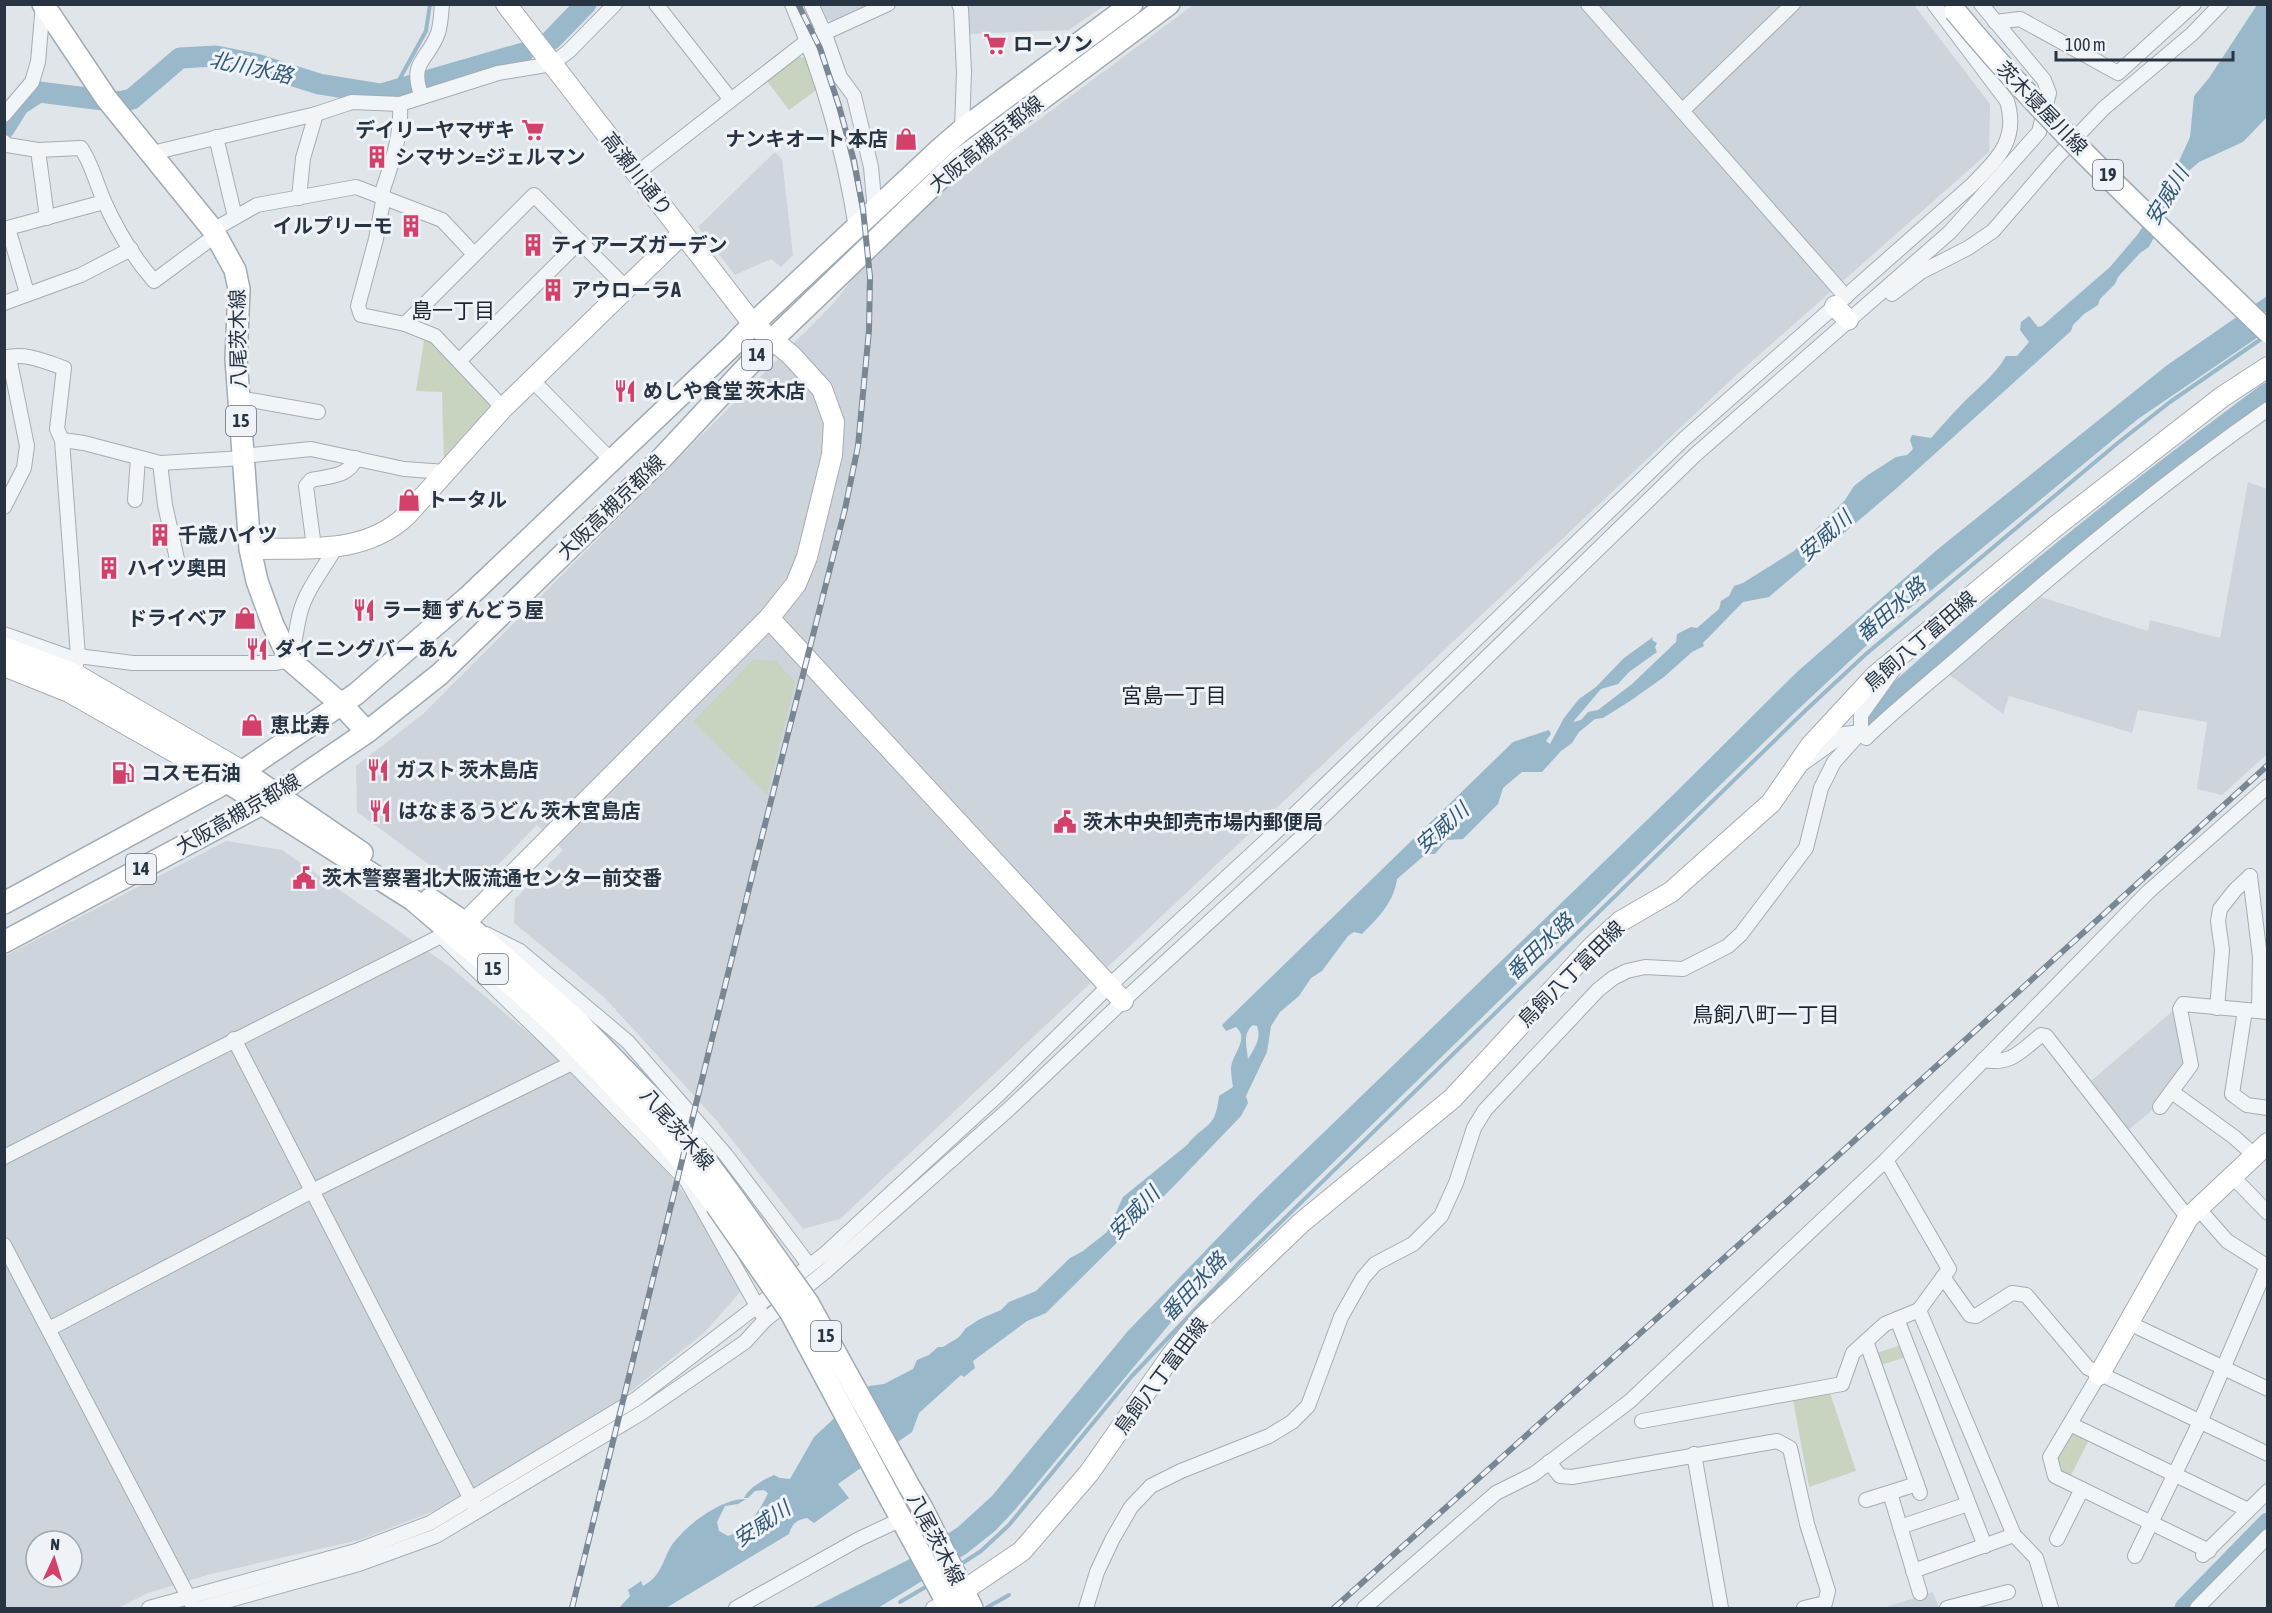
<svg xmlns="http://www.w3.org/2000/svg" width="2272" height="1613" font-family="'Asap Condensed','Noto Sans JP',sans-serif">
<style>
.built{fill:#ced4db;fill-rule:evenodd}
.green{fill:#c8d3c0}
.water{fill:#99b8ca;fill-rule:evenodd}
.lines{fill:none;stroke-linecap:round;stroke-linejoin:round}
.stream{stroke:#99b8ca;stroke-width:4}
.river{stroke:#99b8ca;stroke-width:21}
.street-casing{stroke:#a5acb3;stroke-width:16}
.secondary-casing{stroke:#a5acb3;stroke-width:22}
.primary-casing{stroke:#9fabb5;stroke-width:24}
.street{stroke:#f2f5f7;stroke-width:14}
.secondary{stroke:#fff;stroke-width:20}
.primary{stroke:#fff;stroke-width:21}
.rail-casing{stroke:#798693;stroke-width:6}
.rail{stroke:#eff3f7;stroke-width:4;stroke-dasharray:11;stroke-linecap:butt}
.primary-bridge-casing{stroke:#9fabb5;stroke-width:24;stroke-linecap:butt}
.primary-bridge{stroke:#fff;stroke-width:21}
.labels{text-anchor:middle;stroke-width:6;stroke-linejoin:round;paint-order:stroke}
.shield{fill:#eff3f7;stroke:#646d78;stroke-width:1.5}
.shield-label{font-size:18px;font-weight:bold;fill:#283441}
.poi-label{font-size:20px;font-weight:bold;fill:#283441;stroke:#eff3f7;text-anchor:start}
.street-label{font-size:20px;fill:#283441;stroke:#eff3f7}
.water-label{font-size:21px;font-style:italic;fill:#315976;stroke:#eff3f7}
.neighbourhood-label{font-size:21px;fill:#1a2532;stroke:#eff3f7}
</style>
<rect width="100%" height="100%" fill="#e0e5e9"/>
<g class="built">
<polygon points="818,5 870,5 832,21 824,18"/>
<polygon points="966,5 1105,5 1069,30 967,34"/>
<polygon points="1193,5 1914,5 1990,104 1989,152 1732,379 840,1219 803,1229 717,1121 604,997 514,923 515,899 563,850 537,825 475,888 453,882 357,812 356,766 423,714 833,304 873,253 931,200"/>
<polygon points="775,152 782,159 793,255 781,267 771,259 735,275 698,227"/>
<polygon points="2248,482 2267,489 2267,754 2222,795 2197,789 2207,722 2138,710 2132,733 2009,696 2003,714 1948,674 2041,597 2148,631 2150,620 2220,638"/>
<path d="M226,841l56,9 167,116 129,109 71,73 43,56 46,76 2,12 -35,40 -93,74 -173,103 -80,31 -148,34 -63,19 -30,15h-113v-652zM36,1541h36v36h-36z"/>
<polygon points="2175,1009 2187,1064 2149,1113 2127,1131 2091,1081"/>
<polygon points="1933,1592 1939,1608 1883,1608"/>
</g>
<g class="green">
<polygon points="798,57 807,58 819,88 789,110 767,81"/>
<polygon points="425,335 494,401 494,409 444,465 442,392 416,391"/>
<polygon points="754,659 776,661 795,682 767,795 693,722"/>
<polygon points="1901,1345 1906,1357 1878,1366 1874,1354"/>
<polygon points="1830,1393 1856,1471 1809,1487 1793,1400"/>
<polygon points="2077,1432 2090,1438 2069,1479 2061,1476 2055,1460 2070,1435"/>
</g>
<g class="water">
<path d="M2257,5h10v112l-24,25 -44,20 -24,21 -5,22 -21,42 -9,6 -22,24 -3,7 -15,15 -2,6 -14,9 -11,11 -2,6 -173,156 -129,110 -26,5 -40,41 1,3 -12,6 -28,25 -34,24 -27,17 -8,1 -16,13 -7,11 -11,8 -19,21h-20l-19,16 -5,16 -35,35 -16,1 -12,14h-9l-29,25c-3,23 -19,39 -35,55l-8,-2 -6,4 -26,35 -11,7 -12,18 -19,16 -9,14 -4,26 -21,44 2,7 -7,13 -69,72 -126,125 -19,8 -54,40 2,7 -11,9 -3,-2 -42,38 -7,19 -74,52 11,14 -35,25 -7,-5c-11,2 -15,6 -18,16l-123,74h-47l11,-12 -2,-6 13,-9 2,5c22,-12 19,-30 32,-45 14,-18 48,-43 71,-42l-8,5 -13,2 -8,16 2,9 9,5c19,-6 32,-25 40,-43l-4,-3 -9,1 -7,7h-4c5,-11 19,-18 30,-23l6,3 10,1 24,-42 55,-51 15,-2 29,-15 4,-9 12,-5 9,-8h5l16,-10 7,-9 14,-9 21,-9 8,-8 27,-11 34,-33 13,-7 24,-19 16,-35 64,-52c18,-23 28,-14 32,-49l14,-9c-1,-6 -2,-13 -2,-19 1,-14 19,-29 5,-41l-10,4 -4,-6 291,-283 36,-12 2,4 -5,7 4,3 14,-26 15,-19 17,-12 28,-29 29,-21 -1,3 5,3 -2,4 2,5 -28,20 -11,12 -17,5 -28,33 8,-2 7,-8 10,-2 34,-26 44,-42 1,-8 14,-7 6,1 22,-19 2,-8 8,-5 5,-10 9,-3 51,-32 51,-51 9,-14 14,-11 28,-18 11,-2 6,-6 -3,-9 2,-5 19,3c10,-11 19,-22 29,-32 16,-17 34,-29 46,-50h11l12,-14 -9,-12 1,-8 8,-6 9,11 4,-1 68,-59 28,-33 27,-42 25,-55 4,-41 15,-18zM1253,1025l4,1c5,12 -3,23 -9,33 -1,-11 -6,-26 5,-34z"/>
<polygon points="2267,296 2267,311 2244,328 2267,314 2267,331 2138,419 1881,632 1792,715 1177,1315 1013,1512 995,1531 966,1554 878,1608 812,1608 908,1560 958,1527 992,1496 1127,1332 1260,1194 1674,794 1798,671 1938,549 2166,366"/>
</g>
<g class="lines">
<g class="stream">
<polyline points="393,91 426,31 430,4"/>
<polyline points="958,1566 981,1551 1009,1525 1131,1377 1240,1262 1807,709 1866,654 2119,442 2170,402 2264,337"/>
<polyline points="900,1602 929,1585"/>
<polyline points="986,1608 1009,1595"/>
</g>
<g class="river">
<polyline points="551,40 586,4"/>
<polyline points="4,129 19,105 39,92 119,102 132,99 180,58 216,56 256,64 319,84 381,94 523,53"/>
<path d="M1867,721c126,-118 262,-225 401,-328"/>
<polyline points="2185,1608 2268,1523"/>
</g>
<g class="street-casing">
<g id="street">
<polyline points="656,4 731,100"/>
<path d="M792,4c31,73 52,147 64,224"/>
<polyline points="811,4 824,32 840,77 854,96 871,167 875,211"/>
<polyline points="959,4 961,9 964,72 962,130"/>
<polyline points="1588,4 1846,297"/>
<polyline points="1995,22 2020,19 2118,73 2194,4"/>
<path d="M422,97c-14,-36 6,-36 16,-64 3,-9 3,-20 4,-29"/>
<polyline points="1682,111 1793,4"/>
<polyline points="4,115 32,82 38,62 43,4"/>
<polyline points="216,137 235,217"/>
<path d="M4,142l3,3 31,5 43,-2c11,16 15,35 23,53 12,27 30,57 50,80l62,-46"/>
<polyline points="38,150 47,218"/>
<polyline points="152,153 316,114 352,102 400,104 498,73 552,64 569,51 615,4"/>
<polyline points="636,174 807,41 888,4"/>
<path d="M381,195c10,-29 21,-59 19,-91"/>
<polyline points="384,196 376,239 358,306 361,315 405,324 435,336 503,408"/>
<polyline points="299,198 303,158 316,114"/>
<polyline points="8,228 27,293"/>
<polyline points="4,229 104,202"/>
<polyline points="213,230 257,205 356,187 442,220 474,254"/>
<polyline points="1892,294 1921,272 1968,248 1993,231 2056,158 2104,108 2192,34 2221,4"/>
<polyline points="4,303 81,275 131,249"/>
<polyline points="405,324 534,195 626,288"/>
<path d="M4,358c21,-6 40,3 60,10l-7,61 5,11 16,216 -6,25"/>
<polyline points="459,361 580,241"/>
<polyline points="533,381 611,460"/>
<polyline points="239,398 318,412"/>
<polyline points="62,440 84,443 160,463 244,458"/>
<polyline points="243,456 311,449 404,469 446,472"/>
<polyline points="160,463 165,505 177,559"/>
<polyline points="135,500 138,458"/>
<polyline points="4,507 24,468 27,446 9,357"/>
<path d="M314,547l-8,-61 5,-6c18,-4 38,-3 45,-22"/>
<polyline points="4,634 78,660"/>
<path d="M78,656l55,7h143l14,-3c5,-16 6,-31 10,-47 6,-23 24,-45 36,-66"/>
<path d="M1802,764l42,-30 17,-2 5,6c33,-32 69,-60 103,-90 96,-84 194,-166 299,-239"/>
<polyline points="2250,876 2260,957 2259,1011"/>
<polyline points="486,934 520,951 628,1042 726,1155 809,1265"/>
<polyline points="2217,1008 2222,950 2218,921 2220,909 2235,890 2250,876"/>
<polyline points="2245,1010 2232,1094 2247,1105 2268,1108"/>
<polyline points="234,1039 475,1507"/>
<path d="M1983,1060c28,5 37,-8 58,-25l5,1 142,182"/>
<polyline points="2172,1092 2234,1137 2254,1155"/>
<polyline points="2160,1107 2191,1065 2180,1009 2183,1004 2268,1012"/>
<polyline points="4,1157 441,936 572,1063 687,1181 761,1313"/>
<polyline points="2232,1176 2268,1213"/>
<polyline points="2198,1208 2227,1241 2268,1267"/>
<polyline points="4,1245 192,1604"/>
<polyline points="1943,1277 1970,1315 1976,1316 2012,1293 2026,1295 2088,1368 2268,1454"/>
<polyline points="1919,1310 2014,1535 2036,1558 2051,1608"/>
<polyline points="1897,1319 1985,1546"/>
<polyline points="2129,1323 2268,1389"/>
<polyline points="49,1329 312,1191 572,1063"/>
<polyline points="1866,1341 1920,1493"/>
<polyline points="2099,1375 2050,1457 2055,1476 2209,1551"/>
<polyline points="1642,1421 1842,1384 1853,1353 1885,1324 1919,1310 1949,1269 1886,1160"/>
<polyline points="2070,1424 2248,1510"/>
<polyline points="1694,1454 1721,1608"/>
<polyline points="1549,1462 1560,1476 1572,1477 1777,1441 1790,1448 1807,1524 1828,1591 1825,1603 1804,1608"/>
<polyline points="1890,1493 1920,1593"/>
<polyline points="1866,1500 1917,1484"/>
<polyline points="1900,1527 1968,1504"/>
<polyline points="2057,1539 2082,1489"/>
<polyline points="2203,1555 2268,1491"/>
<polyline points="2135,1556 2200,1422 2268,1264"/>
<polyline points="1913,1571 2014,1535"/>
<path d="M149,1608l207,-57 74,-28 206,-124 190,-146 172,-158 111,-109 184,-170 391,-377 288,-254c25,-26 47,-45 35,-84l-73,-97"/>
<polyline points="201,1608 359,1564 436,1536 643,1412 745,1342 765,1320 826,1271 1009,1109 1123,1001 1305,834 1695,455 1950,232 2039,132 2049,93 2044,80 1981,4"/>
<polyline points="736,1608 859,1539 902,1519"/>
<polyline points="933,1608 947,1602"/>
<polyline points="1086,1608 1097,1572 1112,1540 1131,1507 1151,1486 1181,1471 1269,1436 1292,1422 1308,1406 1341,1317 1363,1278 1375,1264 1413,1244 1441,1216 1456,1183 1474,1128 1485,1110 1598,990 1613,978 1627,971 1645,967 1683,969 1728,946 1741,934 1806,848 1821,788 1834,762 1861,732 1861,715 1896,666"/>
<polyline points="1364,1608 1496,1493 1534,1474 1630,1401 1886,1160 2148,892 2268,786"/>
<polyline points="1947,1608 2008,1592"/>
<polyline points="2197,1608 2268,1536"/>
</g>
</g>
<g class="secondary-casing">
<g id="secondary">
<polyline points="1835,306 1848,320"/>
<path d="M250,549c55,-2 113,7 156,-33l97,-108 180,-175"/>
<polyline points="769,618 1123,1001"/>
<polyline points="4,647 75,674 244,772"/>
<polyline points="4,666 69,692 227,782"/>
<polyline points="465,923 769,618 796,584 807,557 832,455 834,422 822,389 791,355 753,324 506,4"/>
<polyline points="2099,1375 2188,1218 2268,1143"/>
<polyline points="951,1599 1022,1551 1089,1473 1171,1356 1202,1318 1301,1223 1453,1098 1592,947 1621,921 1671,892 1771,803 1811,745 1875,676 2056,526 2222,397 2268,367"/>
</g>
</g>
<g class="primary-casing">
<g id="primary">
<polyline points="43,4 106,98 213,230 235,270 239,289 236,359 250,549 257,581 273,625 290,660 342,705 367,732"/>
<polyline points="244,772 362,853"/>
<polyline points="227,782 413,900 512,985 561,1030 669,1144 716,1205"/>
<polyline points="430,899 465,923 573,1017 682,1129 730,1193"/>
<polyline points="4,903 227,782 356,694 468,597 732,346 753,324 941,148 962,130 1132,4"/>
<polyline points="4,942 260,805 367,732 440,674 662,458 772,340 958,161 1169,4"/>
<polyline points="909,1486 922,1508 972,1608"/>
<polyline points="891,1500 950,1608"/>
</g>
</g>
<use href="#street" class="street"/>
<use href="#secondary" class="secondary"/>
<use href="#primary" class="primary"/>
<g class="rail-casing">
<g id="rail">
<polyline points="572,1608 756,860 845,509 858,446 869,330 870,277 863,209 854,161 839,106 820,48 798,4"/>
<polyline points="1334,1608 1811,1180 2268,765"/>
</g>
</g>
<use href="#rail" class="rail"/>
<g class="primary-bridge-casing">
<g id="primary-bridge">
<path d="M1955,11c95,116 206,217 313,321"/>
<polyline points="730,1193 808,1303 909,1486"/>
<polyline points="716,1205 791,1313 891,1500"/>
</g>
</g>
<use href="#primary-bridge" class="primary-bridge"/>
</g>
<defs>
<g id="supermarket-bare" transform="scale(1.8)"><path d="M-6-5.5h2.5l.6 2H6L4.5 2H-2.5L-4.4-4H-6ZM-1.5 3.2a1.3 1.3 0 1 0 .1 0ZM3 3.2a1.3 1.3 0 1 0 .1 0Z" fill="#d2416a" stroke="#eff3f7" stroke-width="2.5" paint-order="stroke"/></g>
<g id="shop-bare" transform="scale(1.8)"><path d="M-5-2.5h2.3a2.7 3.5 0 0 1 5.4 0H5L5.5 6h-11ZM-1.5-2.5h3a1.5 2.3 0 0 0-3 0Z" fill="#d2416a" stroke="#eff3f7" stroke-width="2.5" paint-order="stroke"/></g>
<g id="building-bare" transform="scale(1.8)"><path d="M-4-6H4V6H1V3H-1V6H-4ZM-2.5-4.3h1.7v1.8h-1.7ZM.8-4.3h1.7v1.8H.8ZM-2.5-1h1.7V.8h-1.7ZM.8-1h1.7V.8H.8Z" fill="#d2416a" stroke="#eff3f7" stroke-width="2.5" paint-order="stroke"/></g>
<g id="restaurant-bare" transform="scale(1.8)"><path d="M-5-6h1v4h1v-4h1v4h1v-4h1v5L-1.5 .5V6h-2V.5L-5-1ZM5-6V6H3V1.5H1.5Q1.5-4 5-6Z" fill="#d2416a" stroke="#eff3f7" stroke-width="2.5" paint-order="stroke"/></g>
<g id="fuel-bare" transform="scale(1.8)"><path d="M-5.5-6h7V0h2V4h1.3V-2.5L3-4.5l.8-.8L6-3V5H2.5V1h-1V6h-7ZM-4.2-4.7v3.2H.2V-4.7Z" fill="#d2416a" stroke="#eff3f7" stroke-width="2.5" paint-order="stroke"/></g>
<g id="civic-bare" transform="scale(1.8)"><path d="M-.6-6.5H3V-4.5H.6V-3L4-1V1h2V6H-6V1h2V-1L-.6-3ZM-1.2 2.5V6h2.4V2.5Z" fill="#d2416a" stroke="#eff3f7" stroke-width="2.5" paint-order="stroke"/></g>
</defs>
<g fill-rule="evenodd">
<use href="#supermarket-bare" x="995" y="44"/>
<use href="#supermarket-bare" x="533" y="130"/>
<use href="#shop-bare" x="906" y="139"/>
<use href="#building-bare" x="377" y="157"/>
<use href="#building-bare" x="411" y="226"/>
<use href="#building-bare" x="533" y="245"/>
<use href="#building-bare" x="553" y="290"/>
<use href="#restaurant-bare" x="625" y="391"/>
<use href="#shop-bare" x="409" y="500"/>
<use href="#building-bare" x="160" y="535"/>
<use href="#building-bare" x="109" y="568"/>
<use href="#restaurant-bare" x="364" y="610"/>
<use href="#shop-bare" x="245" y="618"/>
<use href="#restaurant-bare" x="257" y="649"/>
<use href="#shop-bare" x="252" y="725"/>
<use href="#restaurant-bare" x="378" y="770"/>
<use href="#fuel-bare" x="123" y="773"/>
<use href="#restaurant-bare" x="380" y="811"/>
<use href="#civic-bare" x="1065" y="822"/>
<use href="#civic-bare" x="304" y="878"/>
</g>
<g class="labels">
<g class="shield">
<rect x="2093" y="160" width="30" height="30" rx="4.5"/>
<rect x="742" y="340" width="30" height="30" rx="4.5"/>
<rect x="226" y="406" width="30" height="30" rx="4.5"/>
<rect x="126" y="854" width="30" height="30" rx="4.5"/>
<rect x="478" y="954" width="30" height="30" rx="4.5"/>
<rect x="811" y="1321" width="30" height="30" rx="4.5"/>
</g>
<g class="shield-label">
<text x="2108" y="181">19</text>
<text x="757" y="361">14</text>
<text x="241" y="427">15</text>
<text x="141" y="875">14</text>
<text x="493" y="975">15</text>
<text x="826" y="1342">15</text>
</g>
<g class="poi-label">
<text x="1013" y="51">ローソン</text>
<text x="515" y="137" text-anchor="end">デイリーヤマザキ</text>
<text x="888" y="146" text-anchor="end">ナンキオート 本店</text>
<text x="395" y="164">シマサン=ジェルマン</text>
<text x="393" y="233" text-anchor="end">イルプリーモ</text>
<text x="551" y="252">ティアーズガーデン</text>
<text x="571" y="297">アウローラA</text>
<text x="643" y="398">めしや食堂 茨木店</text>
<text x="427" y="507">トータル</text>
<text x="178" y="542">千歳ハイツ</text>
<text x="127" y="575">ハイツ奥田</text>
<text x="382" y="617">ラー麺 ずんどう屋</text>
<text x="227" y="625" text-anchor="end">ドライベア</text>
<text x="275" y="656">ダイニングバー あん</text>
<text x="270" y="732">恵比寿</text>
<text x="396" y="777">ガスト 茨木島店</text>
<text x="141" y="780">コスモ石油</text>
<text x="398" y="818">はなまるうどん 茨木宮島店</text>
<text x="1083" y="829">茨木中央卸売市場内郵便局</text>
<text x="322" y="885">茨木警察署北大阪流通センター前交番</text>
</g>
<g class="street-label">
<text transform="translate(2042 108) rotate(46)" y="7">茨木寝屋川線</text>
<text transform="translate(986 144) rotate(-39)" y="7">大阪高槻京都線</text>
<text transform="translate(637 174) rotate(52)" y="7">高瀬川通り</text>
<text transform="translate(238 339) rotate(-91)" y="7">八尾茨木線</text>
<text transform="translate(611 507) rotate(-44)" y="7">大阪高槻京都線</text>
<text transform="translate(1920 641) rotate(-41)" y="7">鳥飼八丁富田線</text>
<text transform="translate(238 814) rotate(-30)" y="7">大阪高槻京都線</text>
<text transform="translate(1571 974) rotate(-45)" y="7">鳥飼八丁富田線</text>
<text transform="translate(677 1129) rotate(49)" y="7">八尾茨木線</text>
<text transform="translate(1161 1376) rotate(-53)" y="7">鳥飼八丁富田線</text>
<text transform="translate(936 1539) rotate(63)" y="7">八尾茨木線</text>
</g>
<g class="water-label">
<text transform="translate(251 68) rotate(12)" y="7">北川水路</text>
<text transform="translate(2167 196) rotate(-59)" y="7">安威川</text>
<text transform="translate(1825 536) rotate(-42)" y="7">安威川</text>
<text transform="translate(1891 610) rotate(-41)" y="7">番田水路</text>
<text transform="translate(1442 828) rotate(-42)" y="7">安威川</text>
<text transform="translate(1540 947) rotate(-44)" y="7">番田水路</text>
<text transform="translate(1134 1213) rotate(-46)" y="7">安威川</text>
<text transform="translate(1194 1287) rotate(-47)" y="7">番田水路</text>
<text transform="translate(762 1524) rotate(-34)" y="7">安威川</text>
</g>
<g class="neighbourhood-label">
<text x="453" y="318">島一丁目</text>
<text x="1174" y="703">宮島一丁目</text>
<text x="1766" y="1022">鳥飼八町一丁目</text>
</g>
</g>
<rect width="2272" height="1613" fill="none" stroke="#283441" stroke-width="12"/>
<g transform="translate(54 1559) rotate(4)"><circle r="28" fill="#eff3f7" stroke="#9fa7ae" stroke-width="1.5"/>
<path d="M0-4.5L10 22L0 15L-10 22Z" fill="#d2416a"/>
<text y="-9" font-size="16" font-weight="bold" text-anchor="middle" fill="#283441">N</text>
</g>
<path d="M2056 51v9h177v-9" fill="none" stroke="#283441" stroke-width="3"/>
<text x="2065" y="51" font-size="18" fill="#283441" stroke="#eff3f7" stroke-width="4.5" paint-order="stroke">100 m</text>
</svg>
